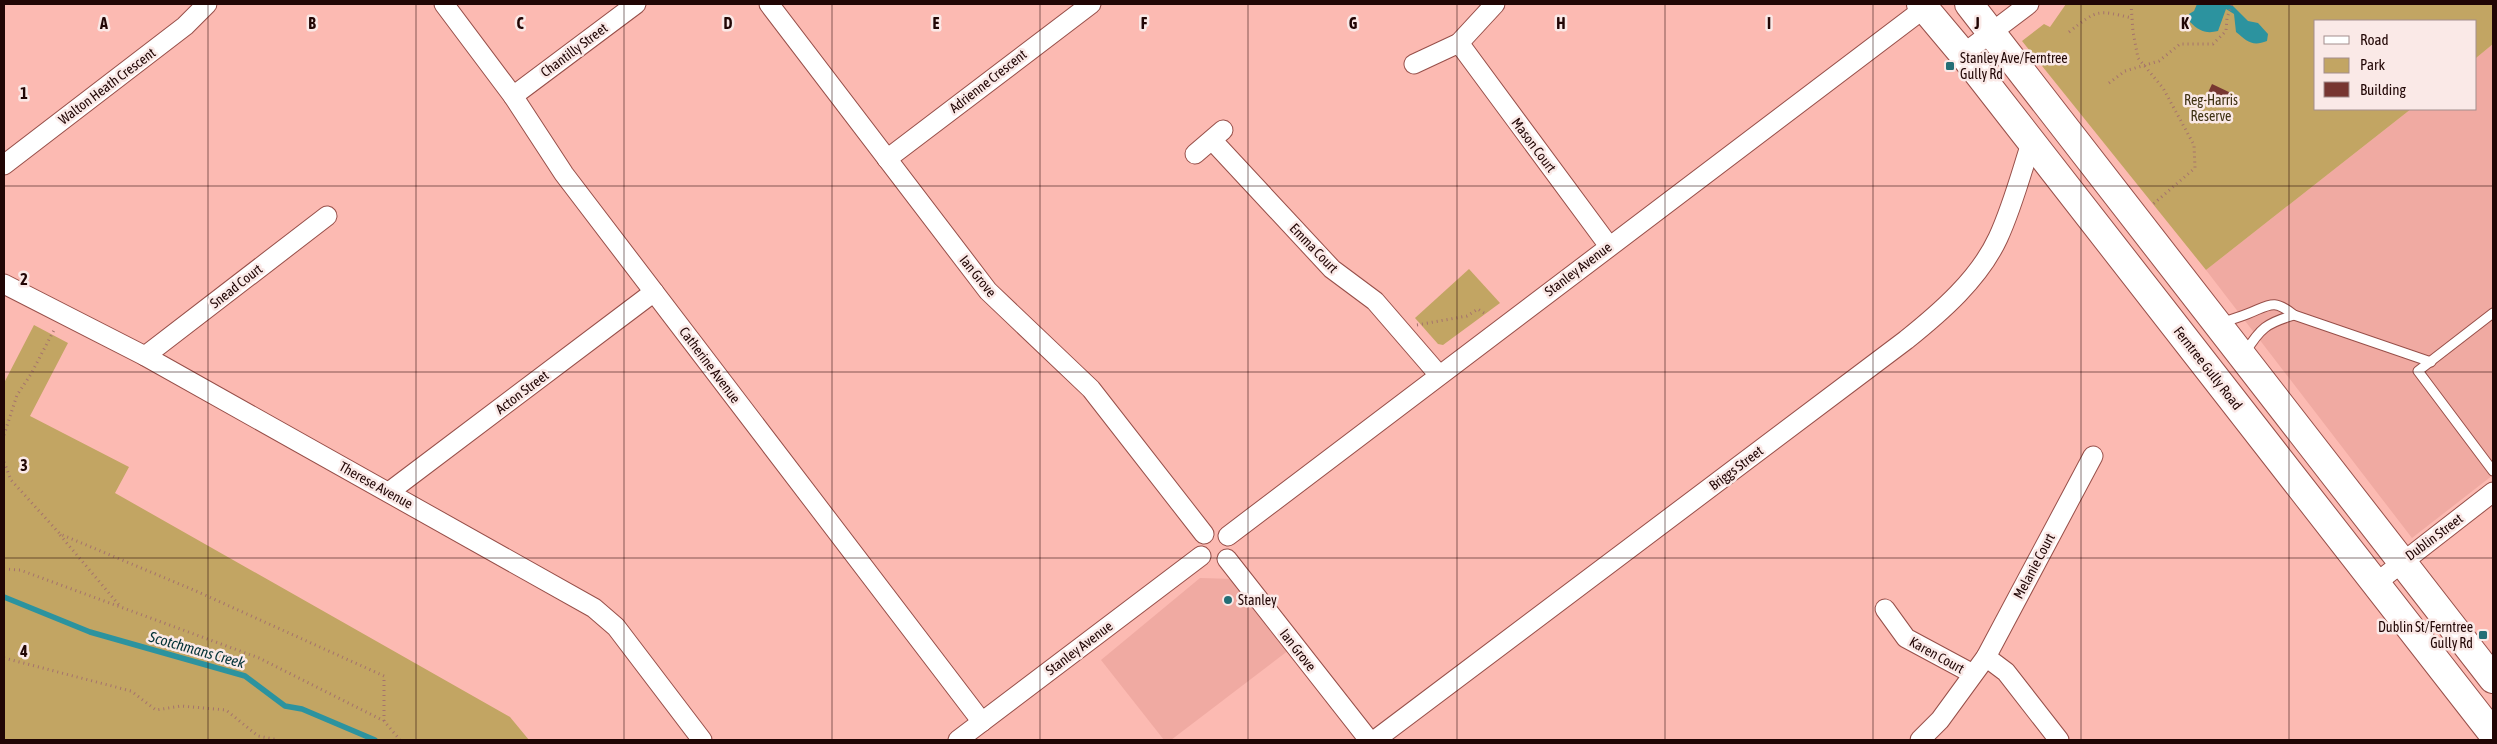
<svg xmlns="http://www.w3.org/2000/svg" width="2497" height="744" font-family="'Asap Condensed',sans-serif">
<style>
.built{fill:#f0aaa2}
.green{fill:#c2a563}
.water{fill:#2c939f}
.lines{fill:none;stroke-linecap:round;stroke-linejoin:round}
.stream{stroke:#2c939f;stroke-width:5.5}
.building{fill:#773631}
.service-casing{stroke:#974f49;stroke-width:11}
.minor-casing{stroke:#974f49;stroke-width:21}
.primary-casing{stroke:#974f49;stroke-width:30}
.path{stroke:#a5726d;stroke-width:3;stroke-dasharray:1 4;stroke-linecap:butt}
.service{stroke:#fff;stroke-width:9}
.minor{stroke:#fff;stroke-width:19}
.primary{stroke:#fff;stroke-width:28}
.grid{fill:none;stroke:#210605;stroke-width:1;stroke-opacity:0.55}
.poi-dot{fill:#246e76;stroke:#fae9e7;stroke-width:2}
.labels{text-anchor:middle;stroke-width:5;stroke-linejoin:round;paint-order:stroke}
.street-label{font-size:14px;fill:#210605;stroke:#fae9e7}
.poi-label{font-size:14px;fill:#210605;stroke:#fae9e7;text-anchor:start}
.park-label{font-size:14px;fill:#3e3113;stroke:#fae9e7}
.water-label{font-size:15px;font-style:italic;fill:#003035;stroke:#fae9e7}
.grid-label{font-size:16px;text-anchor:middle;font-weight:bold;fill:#210605;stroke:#fae9e7;stroke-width:5;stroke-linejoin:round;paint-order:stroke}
</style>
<rect width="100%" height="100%" fill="#fcbab2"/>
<g class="built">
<polygon points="2493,44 2493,475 2412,538 2206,270 2411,109 2476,109 2476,58"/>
<polygon points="1200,578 1235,579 1289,650 1171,740 1164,740 1101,660"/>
</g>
<g class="green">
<polygon points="2066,4 2493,4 2493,44 2476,58 2476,21 2316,21 2316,109 2411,109 2206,270 2022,41 2044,24 2050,27"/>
<polygon points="1469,269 1500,303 1443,345 1438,344 1415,318"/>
<polygon points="34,325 68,343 30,416 129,467 115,493 510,717 529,740 4,740 4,383"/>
</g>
<path class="water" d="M2197,4h34l17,17 10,2 10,11 -1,7c-15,6 -20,0 -31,-9l-2,-18 -8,-5 -8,22c-12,3 -19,0 -28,-9l-1,-8 5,-3z"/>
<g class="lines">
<polyline class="stream" points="4,597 90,632 245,676 285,706 302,709 375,740"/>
</g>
<polygon class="building" points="2212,84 2231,93 2224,108 2205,99"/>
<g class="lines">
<g class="service-casing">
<g id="service">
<polyline points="2493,313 2418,371 2493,471"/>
<path d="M2221,323c9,-3 18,-6 26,-9 23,-9 26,-16 47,1l137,47"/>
<path d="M2245,353c15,-25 22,-30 49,-38"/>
</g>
</g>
<g class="minor-casing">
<g id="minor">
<polyline points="444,4 513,96 564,174 982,722"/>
<polyline points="769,4 988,291 1091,389 1204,534"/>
<polyline points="1459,43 1609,246"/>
<polyline points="1963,54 2029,4"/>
<polyline points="1414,64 1459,43 1495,4"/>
<polyline points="513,96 636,4"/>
<polyline points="1212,140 1332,269 1375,301 1439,375"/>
<polyline points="1195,154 1223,130"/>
<polyline points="887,159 1091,4"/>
<polyline points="4,165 185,26 207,4"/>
<polyline points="4,284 145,356 594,608 616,627 702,740"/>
<polyline points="145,356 327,216"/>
<polyline points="389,492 654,292"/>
<polyline points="1228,536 1930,4"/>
<polyline points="1227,559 1369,740"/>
<polyline points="2376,583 2493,492"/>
<polyline points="1885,609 1906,638 1973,674"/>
<polyline points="1986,657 2006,672 2059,740"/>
<polyline points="958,740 1201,556"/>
<path d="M1375,740l531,-400c35,-28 73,-61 92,-102 14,-30 23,-64 33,-95"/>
<polyline points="1920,740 1940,720 1986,657 2093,456"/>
</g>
</g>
<g class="primary-casing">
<g id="primary">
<polyline points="1921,4 1963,54 2493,734"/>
<polyline points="1969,4 2493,679"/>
</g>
</g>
<g class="path">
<polyline points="2131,4 2133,32 2138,58 2163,88 2194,145 2195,168 2152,205"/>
<path d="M2069,32c29,-23 28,-22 63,-14"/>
<polyline points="2109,83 2125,71 2159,61 2180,44 2213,44 2226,31 2227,18 2232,4"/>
<polyline points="1417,325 1467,316 1478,309 1487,315"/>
<polyline points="4,435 17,395 31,374 54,330"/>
<polyline points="4,462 11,480 60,534 196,591 384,676 384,721"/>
<polyline points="60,535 119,605"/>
<polyline points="4,569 20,570 259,658 384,721 400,740"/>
<polyline points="4,658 131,691 156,710 181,706 226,710 258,736 278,740"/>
</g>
<use href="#service" class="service"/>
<use href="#minor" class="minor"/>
<use href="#primary" class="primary"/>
</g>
<path class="grid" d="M208,4v736M416,4v736M624,4v736M832,4v736M1040,4v736M1248,4v736M1457,4v736M1665,4v736M1873,4v736M2081,4v736M2289,4v736M4,186h2489M4,372h2489M4,558h2489"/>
<g class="poi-dot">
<rect x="1945" y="61" width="10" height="10" rx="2.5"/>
<circle cx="1228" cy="600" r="5"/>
<rect x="2478" y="630" width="10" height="10" rx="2.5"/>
</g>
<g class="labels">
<g class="street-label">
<text transform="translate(574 50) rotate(-37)" y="5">Chantilly Street</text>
<text transform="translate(988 81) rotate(-38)" y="5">Adrienne Crescent</text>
<text transform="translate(107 86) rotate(-37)" y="5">Walton Heath Crescent</text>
<text transform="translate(1534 145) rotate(53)" y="5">Mason Court</text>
<text transform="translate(1314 248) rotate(46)" y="5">Emma Court</text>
<text transform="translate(1578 269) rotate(-37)" y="5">Stanley Avenue</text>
<text transform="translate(978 276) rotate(51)" y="5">Ian Grove</text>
<text transform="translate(236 286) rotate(-38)" y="5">Snead Court</text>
<text transform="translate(710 365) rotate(53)" y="5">Catherine Avenue</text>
<text transform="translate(2208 368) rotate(52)" y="5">Ferntree Gully Road</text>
<text transform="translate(522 392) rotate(-37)" y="5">Acton Street</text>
<text transform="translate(1736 468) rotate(-37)" y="5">Briggs Street</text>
<text transform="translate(376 485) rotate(29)" y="5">Therese Avenue</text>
<text transform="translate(2434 537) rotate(-37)" y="5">Dublin Street</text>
<text transform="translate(2034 566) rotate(-62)" y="5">Melanie Court</text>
<text transform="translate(1079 648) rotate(-37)" y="5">Stanley Avenue</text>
<text transform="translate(1298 650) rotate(52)" y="5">Ian Grove</text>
<text transform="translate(1937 655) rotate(29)" y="5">Karen Court</text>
</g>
<g class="poi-label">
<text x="1960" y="63">Stanley Ave/Ferntree<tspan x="1960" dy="16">Gully Rd</tspan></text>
<text x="1238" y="605">Stanley</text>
<text x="2473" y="632" text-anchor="end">Dublin St/Ferntree<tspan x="2473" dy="16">Gully Rd</tspan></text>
</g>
<g class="park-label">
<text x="2211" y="105">Reg-Harris<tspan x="2211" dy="16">Reserve</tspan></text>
</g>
<g class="water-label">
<text transform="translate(197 650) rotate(16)" y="5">Scotchmans Creek</text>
</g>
</g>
<g class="grid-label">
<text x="104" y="29">A</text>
<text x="312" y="29">B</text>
<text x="520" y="29">C</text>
<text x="728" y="29">D</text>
<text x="936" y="29">E</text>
<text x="1144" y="29">F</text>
<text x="1353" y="29">G</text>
<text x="1561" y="29">H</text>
<text x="1769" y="29">I</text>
<text x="1977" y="29">J</text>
<text x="2185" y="29">K</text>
<text x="24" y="99">1</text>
<text x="24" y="285">2</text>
<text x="24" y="471">3</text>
<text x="24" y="657">4</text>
</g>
<rect width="2497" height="744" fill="none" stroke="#210605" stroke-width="10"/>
<rect x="2314" y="20" width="162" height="90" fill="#fae9e7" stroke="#a38e8d"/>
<rect x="2324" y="36" width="25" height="8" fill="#ffffff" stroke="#a38e8d"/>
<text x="2360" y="45" font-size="15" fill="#210605">Road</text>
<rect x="2324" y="58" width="25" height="15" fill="#c2a563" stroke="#a38e8d"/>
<text x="2360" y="70" font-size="15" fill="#210605">Park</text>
<rect x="2324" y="82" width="25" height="15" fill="#773631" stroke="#a38e8d"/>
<text x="2360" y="95" font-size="15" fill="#210605">Building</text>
</svg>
